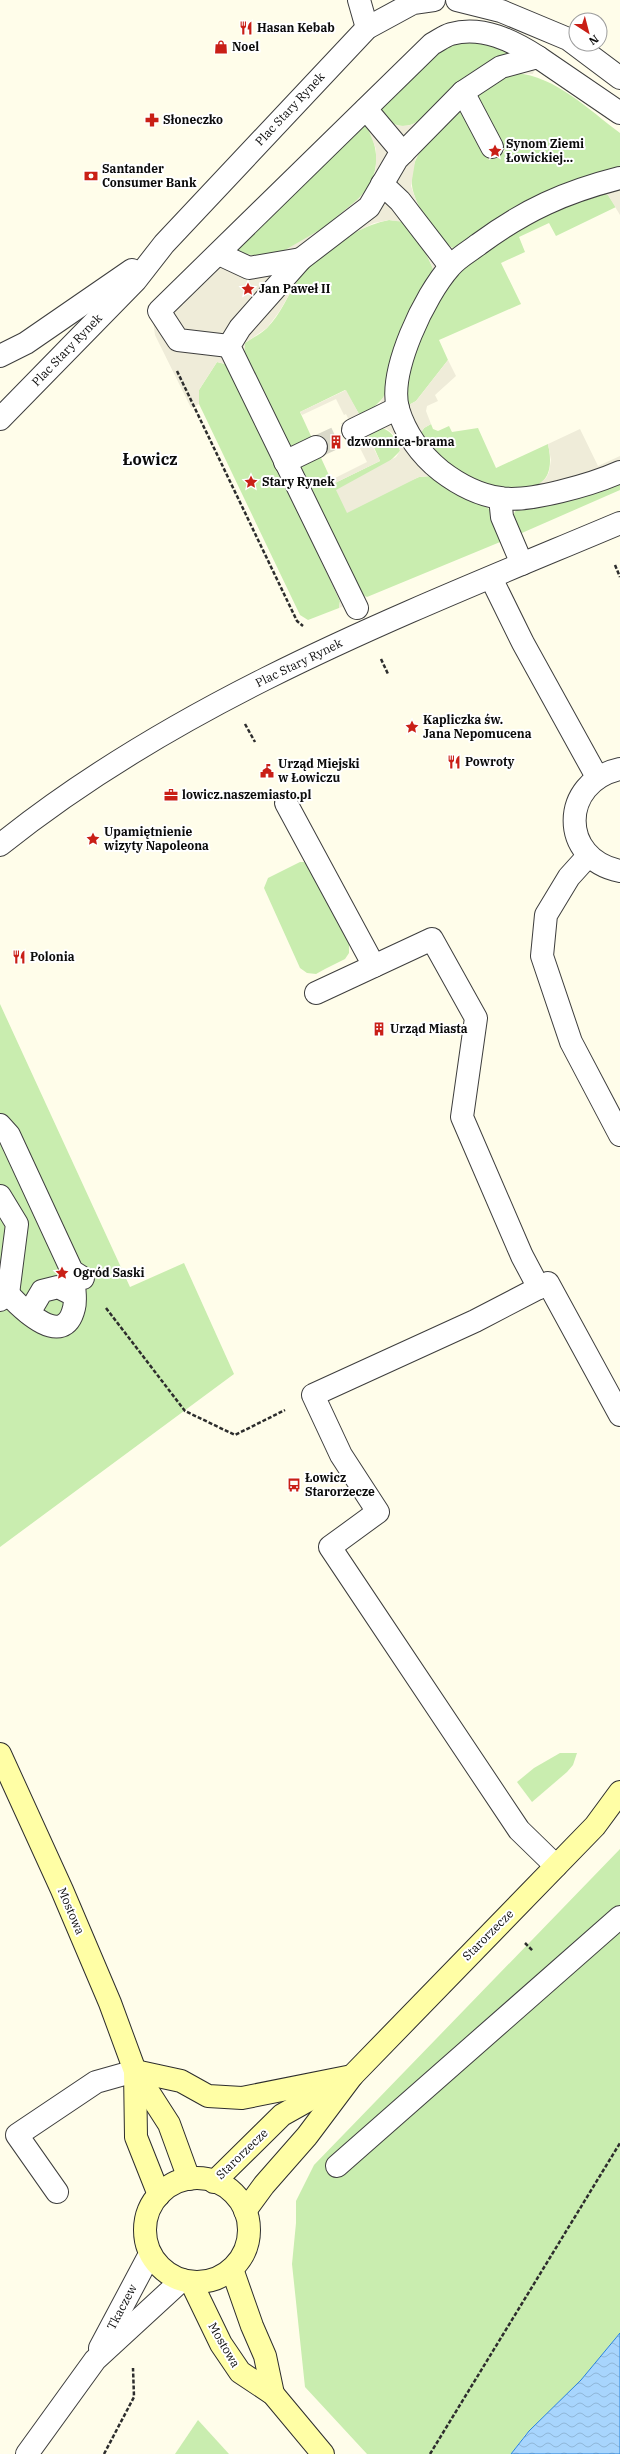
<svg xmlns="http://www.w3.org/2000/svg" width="620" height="2454" font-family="'IBM Plex Serif',serif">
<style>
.green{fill:#c9edaf}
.plaza{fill:#efecd9}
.water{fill:url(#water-waves);stroke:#2782db}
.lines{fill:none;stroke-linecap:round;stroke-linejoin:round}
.street-tunnel{stroke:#dad9c9;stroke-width:22;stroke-dasharray:22 11;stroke-linecap:butt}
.lane-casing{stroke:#3e3e3e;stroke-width:24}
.street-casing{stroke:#3e3e3e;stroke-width:24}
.secondary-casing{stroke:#2d2d2d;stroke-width:24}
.path{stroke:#2d2d2d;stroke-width:2.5;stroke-dasharray:4 2;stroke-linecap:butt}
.lane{stroke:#fff;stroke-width:22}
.street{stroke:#fff;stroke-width:22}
.secondary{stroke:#fffea5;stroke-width:22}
.labels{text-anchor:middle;stroke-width:4;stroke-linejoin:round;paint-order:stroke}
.poi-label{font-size:12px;font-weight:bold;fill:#0b0b0b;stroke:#fff;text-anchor:start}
.street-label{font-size:12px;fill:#0b0b0b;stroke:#fff}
.district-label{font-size:16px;font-weight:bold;fill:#0b0b0b;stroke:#fff}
</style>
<defs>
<pattern id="water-waves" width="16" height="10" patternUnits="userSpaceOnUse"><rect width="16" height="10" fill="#a8d5fd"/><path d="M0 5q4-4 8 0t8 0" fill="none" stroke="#8fb6d8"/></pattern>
</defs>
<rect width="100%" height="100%" fill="#fffdea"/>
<g class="green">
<path d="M475,35l35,17c-21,9 -40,22 -58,35 -16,13 -27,39 -49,39 -12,0 -20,-10 -28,-18l67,-64z"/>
<path d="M516,73c39,3 73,37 104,60v37l-165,79c-12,-5 -19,-18 -27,-29 -38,-51 -3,-77 33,-113l28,53 16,-9 -29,-54 27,-19z"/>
<path d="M364,119c9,17 16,36 10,55 -9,31 -73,75 -104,81 -14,2 -26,0 -38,-7z"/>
<polygon points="603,193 608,195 616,207 556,236 549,223 519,237 525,252 501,263 521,304 439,340 448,360 416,401 407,406 405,382 419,334 442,293 465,266 544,211"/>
<path d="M389,220c4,1 12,0 15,3 11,7 24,34 29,46l-49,128 -13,13 -12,4 -14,-24 -45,22 33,72 47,-23 -11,-25c12,-19 29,1 31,15l-13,13 15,20 17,-7 12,-1 48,24 11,10 15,30 -138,57 -5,-2 -118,-241 1,-11c7,-5 16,-9 22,-15 14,-14 21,-33 31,-49 18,-27 60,-53 91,-59z"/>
<polygon points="217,362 225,364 231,370 340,601 339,608 308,620 300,615 199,404 199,390"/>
<path d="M431,424l2,5 5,2 11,-5 3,6 26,-4 18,40 52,-24c9,41 -13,49 -49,43 -10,-1 -21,-3 -30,-7 -21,-11 -36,-26 -49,-46l4,-6z"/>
<path d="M620,482v8l-105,46c-2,-12 -6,-22 5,-29z"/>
<polygon points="300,862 304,862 310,867 349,943 349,953 345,959 325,969 316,974 307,973 300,968 264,888 268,878"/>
<polygon points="0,1004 130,1287 184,1263 234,1374 0,1547"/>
<polygon points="560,1753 577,1753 573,1765 567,1772 532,1802 517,1782 534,1768"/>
<polygon points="620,1849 620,2333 581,2380 525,2435 511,2454 367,2454 305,2387 292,2264 296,2223 296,2201 314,2165"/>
<polygon points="198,2420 229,2454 175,2454"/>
</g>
<polygon class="plaza" points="510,52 538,57 533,74 516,73 503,78 461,107 427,141 416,156 411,186 419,208 447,246 455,249 620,170 620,215 608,195 603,193 544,211 465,266 442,293 428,315 405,382 407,406 416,401 448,360 456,376 435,395 438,401 427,406 426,411 431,424 424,428 420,435 423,443 456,473 488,485 514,490 534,488 546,478 549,472 551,460 548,444 580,429 598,466 620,456 620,482 520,507 514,511 512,518 491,510 479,500 431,476 419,477 347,513 336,490 396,457 400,451 399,443 392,433 387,429 381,428 372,431 369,436 370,441 380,461 333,484 331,480 367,462 359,446 361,445 346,414 344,415 336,399 302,415 300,412 346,390 359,414 363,415 379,405 388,388 433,269 429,259 411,229 403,222 389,220 374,223 342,239 311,264 299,278 279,312 267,328 245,343 244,354 362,595 367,597 339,608 340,601 231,370 225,364 217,362 199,390 199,404 191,408 155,335 153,320 229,244 240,253 250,255 271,255 285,250 323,228 358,199 368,188 375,174 376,162 376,149 364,119 401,126 411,125 420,120 451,88 474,71"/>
<polygon class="water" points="620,2333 620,2454 511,2454 529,2431 581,2380"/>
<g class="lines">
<polyline class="street-tunnel" points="316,447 353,430"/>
<g class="lane-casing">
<g id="lane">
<polyline points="491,578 523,643 597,777"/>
<path d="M620,769c-60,13 -61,90 0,102"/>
<polyline points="286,803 374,966"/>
<polyline points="588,856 569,877 546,915 542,956 571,1042 620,1135"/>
<polyline points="316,993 432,939 476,1018 462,1117 522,1256 539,1288"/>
<polyline points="0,1125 9,1135 72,1271 83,1278"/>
<polyline points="0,1196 17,1224 8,1294 0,1300"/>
<path d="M8,1294c15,16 56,56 66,14 3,-11 -1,-26 -2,-37"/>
<polyline points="29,1313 42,1291 58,1287 74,1295"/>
<polyline points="556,1866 519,1830 330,1547 378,1512 341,1455 313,1395 475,1321 548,1283 620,1415"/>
<polyline points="57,2192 17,2135 96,2082 135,2071"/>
</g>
</g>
<g class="street-casing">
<g id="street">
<polyline points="359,0 367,28"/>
<polyline points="457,0 501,11 568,39 620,78"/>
<polyline points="463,92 492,147"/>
<polyline points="366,109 403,153"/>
<path d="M620,178c-55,14 -95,32 -141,66 -9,7 -22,14 -29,23 -25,28 -62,104 -52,142 8,26 23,46 43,62 17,13 38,24 59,27 29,5 93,-14 120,-26"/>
<polyline points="382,184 400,201 450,266"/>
<polyline points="219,254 249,268 301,259"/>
<path d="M229,346l-51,-6 -19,-29 273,-267c6,-3 12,-8 19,-10 31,-9 62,7 87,23"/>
<polyline points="0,356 26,343 132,270"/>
<polyline points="0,419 136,280 164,244 367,28 413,3 434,0"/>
<polyline points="353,430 398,408"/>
<polyline points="285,462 316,447"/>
<polyline points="500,498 502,517 522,564"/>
<polyline points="357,608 229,346 240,328 301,259 369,207 397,159 463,92 501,67 538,57 620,113"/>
<path d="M0,845c183,-147 406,-232 620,-322"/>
<polyline points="337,2166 620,1917"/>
<polyline points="100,2348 150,2254"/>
<polyline points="27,2454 95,2360 182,2280"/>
</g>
</g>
<g class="secondary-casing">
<g id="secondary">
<polyline points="0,1754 62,1890 110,2003 135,2071 169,2124 189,2179"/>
<polyline points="135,2071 181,2081 208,2096 242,2098 352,2076"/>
<polyline points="135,2071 136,2137 159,2195"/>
<circle cx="197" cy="2230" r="52"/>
<polyline points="214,2182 282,2115 332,2087"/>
<polyline points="245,2211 264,2185 307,2136 352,2076 595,1826 620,1792"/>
<polyline points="232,2269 252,2326 265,2356 273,2394"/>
<polyline points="191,2282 221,2344 240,2372 273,2394 323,2454"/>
</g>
</g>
<g class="path">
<polyline points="177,371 297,621 303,626"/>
<polyline points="615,565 620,577"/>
<polyline points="381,659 388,674"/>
<polyline points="245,724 255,742"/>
<polyline points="106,1308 185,1411 235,1435 285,1410"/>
<polyline points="525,1943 533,1951"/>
<polyline points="104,2454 134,2397 133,2368"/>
<polyline points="430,2454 620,2143"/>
</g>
<use href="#lane" class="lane"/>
<use href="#street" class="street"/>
<use href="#secondary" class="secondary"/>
</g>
<defs>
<g id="restaurant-bare" transform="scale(1.08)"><path d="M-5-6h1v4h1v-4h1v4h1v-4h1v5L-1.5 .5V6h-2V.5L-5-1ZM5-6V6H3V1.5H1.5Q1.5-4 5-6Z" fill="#c91f16" stroke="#fff" stroke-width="2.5" paint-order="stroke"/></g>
<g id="shop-bare" transform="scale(1.08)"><path d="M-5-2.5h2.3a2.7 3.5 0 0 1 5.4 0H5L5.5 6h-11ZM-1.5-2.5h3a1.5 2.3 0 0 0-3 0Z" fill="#c91f16" stroke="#fff" stroke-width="2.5" paint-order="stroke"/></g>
<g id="pharmacy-bare" transform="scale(1.08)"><path d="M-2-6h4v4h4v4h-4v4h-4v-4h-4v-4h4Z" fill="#c91f16" stroke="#fff" stroke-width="2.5" paint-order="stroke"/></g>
<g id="sight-bare" transform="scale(1.08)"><path d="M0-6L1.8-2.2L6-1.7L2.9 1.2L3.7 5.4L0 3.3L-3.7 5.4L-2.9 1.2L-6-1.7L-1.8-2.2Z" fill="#c91f16" stroke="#fff" stroke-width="2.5" paint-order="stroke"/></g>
<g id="bank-bare" transform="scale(1.08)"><path d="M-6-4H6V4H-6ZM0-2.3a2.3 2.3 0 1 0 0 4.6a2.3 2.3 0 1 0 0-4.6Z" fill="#c91f16" stroke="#fff" stroke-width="2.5" paint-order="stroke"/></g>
<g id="building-bare" transform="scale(1.08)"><path d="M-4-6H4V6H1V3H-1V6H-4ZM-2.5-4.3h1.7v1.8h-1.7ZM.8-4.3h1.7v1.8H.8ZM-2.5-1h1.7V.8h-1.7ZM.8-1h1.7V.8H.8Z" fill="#c91f16" stroke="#fff" stroke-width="2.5" paint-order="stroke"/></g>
<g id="civic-bare" transform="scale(1.08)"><path d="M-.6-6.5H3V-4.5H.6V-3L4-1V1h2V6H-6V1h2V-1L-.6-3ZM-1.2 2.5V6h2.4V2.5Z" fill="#c91f16" stroke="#fff" stroke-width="2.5" paint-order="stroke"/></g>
<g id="office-bare" transform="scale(1.08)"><path d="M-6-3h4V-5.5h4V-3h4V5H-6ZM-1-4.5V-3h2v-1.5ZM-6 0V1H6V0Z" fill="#c91f16" stroke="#fff" stroke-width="2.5" paint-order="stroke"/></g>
<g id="bus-bare" transform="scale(1.08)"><path d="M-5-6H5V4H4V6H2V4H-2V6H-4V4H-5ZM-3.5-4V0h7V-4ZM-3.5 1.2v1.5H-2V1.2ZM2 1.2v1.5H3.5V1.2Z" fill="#c91f16" stroke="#fff" stroke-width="2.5" paint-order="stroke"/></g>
</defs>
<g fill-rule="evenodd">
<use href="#restaurant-bare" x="246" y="28"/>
<use href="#shop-bare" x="221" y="47"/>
<use href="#pharmacy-bare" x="152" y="120"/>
<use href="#sight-bare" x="495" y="151"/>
<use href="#bank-bare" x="91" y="176"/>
<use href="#sight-bare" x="248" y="289"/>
<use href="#building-bare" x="336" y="442"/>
<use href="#sight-bare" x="251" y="482"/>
<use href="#sight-bare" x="412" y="727"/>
<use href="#restaurant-bare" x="454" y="762"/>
<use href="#civic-bare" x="267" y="771"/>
<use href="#office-bare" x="171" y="795"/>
<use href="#sight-bare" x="93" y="839"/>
<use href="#restaurant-bare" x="19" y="957"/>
<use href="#building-bare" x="379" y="1029"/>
<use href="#sight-bare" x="62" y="1273"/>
<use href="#bus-bare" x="294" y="1485"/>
</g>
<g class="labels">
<g class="poi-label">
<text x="257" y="32">Hasan Kebab</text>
<text x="232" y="51">Noel</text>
<text x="163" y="124">Słoneczko</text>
<text x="506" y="148">Synom Ziemi<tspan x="506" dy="14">Łowickiej...</tspan></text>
<text x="102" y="173">Santander<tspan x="102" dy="14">Consumer Bank</tspan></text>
<text x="259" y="293">Jan Paweł II</text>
<text x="347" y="446">dzwonnica-brama</text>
<text x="262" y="486">Stary Rynek</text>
<text x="423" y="724">Kapliczka św.<tspan x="423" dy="14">Jana Nepomucena</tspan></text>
<text x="465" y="766">Powroty</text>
<text x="278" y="768">Urząd Miejski<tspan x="278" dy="14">w Łowiczu</tspan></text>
<text x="182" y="799">lowicz.naszemiasto.pl</text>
<text x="104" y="836">Upamiętnienie<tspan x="104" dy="14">wizyty Napoleona</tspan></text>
<text x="30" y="961">Polonia</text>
<text x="390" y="1033">Urząd Miasta</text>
<text x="73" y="1277">Ogród Saski</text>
<text x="305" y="1482">Łowicz<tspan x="305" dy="14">Starorzecze</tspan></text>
</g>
<g class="street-label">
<text transform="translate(290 109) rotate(-47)" y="4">Plac Stary Rynek</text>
<text transform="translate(67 350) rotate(-46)" y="4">Plac Stary Rynek</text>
<text transform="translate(299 663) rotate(-26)" y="4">Plac Stary Rynek</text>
<text transform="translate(71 1911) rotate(67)" y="4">Mostowa</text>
<text transform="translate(488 1935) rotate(-45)" y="4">Starorzecze</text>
<text transform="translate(242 2154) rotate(-44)" y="4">Starorzecze</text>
<text transform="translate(122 2307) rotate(-62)" y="4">Tkaczew</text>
<text transform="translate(224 2345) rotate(60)" y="4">Mostowa</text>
</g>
<g class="district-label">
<text x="150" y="465">Łowicz</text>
</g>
</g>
<g transform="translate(588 32) rotate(144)"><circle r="19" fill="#ffffff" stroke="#9d9d9d"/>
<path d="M0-3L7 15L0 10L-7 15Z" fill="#c91f16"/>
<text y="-6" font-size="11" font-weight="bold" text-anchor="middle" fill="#0b0b0b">N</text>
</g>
</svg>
